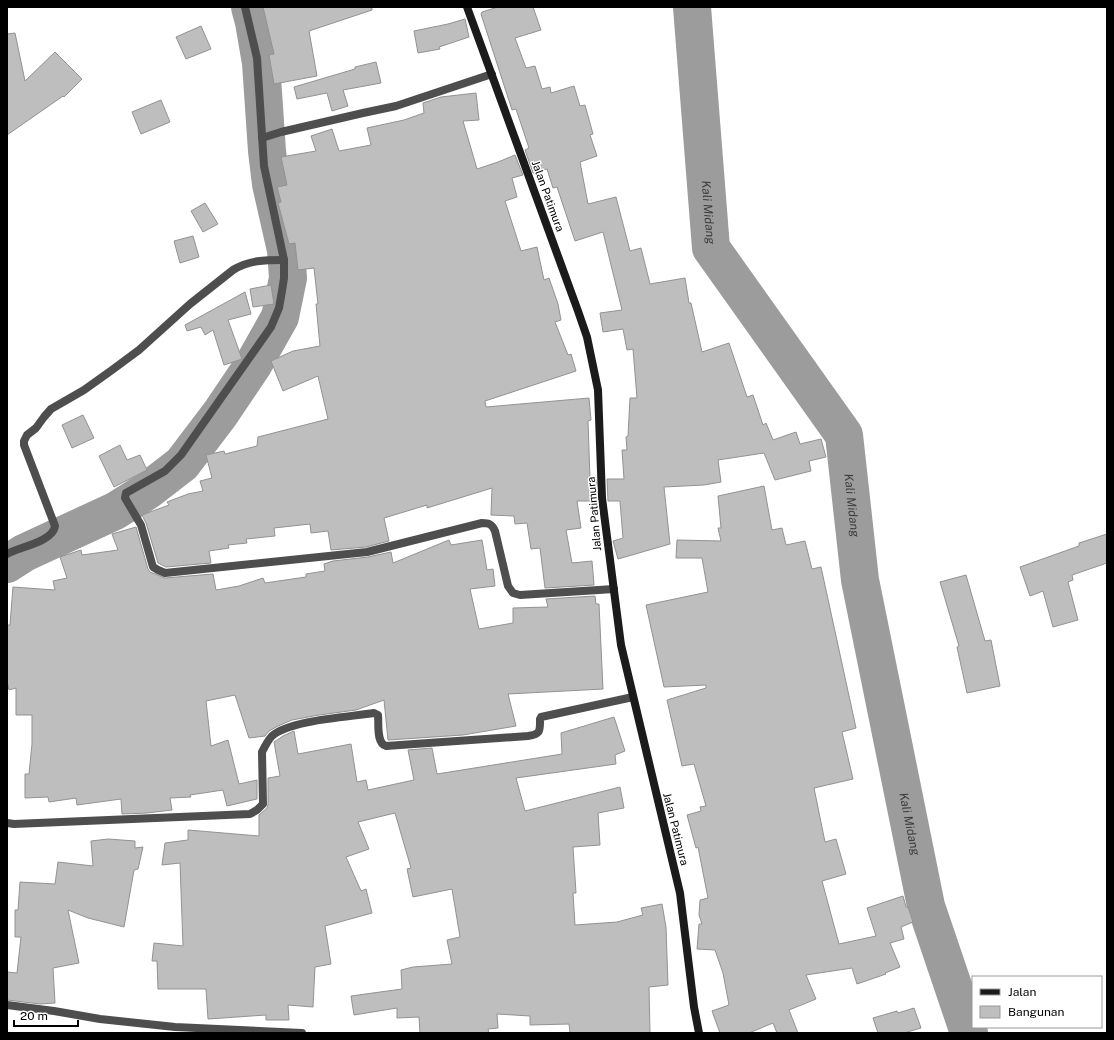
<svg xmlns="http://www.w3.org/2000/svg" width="1114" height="1040" font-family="'Public Sans',sans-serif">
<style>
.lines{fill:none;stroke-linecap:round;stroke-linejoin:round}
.river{stroke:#9c9c9c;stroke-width:38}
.building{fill:#bebebe;stroke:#929292}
.street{stroke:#4e4e4e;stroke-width:8}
.secondary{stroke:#1b1b1b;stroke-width:8}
.labels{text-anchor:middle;stroke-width:3;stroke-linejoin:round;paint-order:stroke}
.street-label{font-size:11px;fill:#000;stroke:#fff}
.water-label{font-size:12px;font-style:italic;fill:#3d3d3d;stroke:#fff}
</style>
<rect width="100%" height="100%" fill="#fff"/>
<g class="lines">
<g class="river">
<path id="s1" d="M692,7l19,241 133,187 16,145 66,326 43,127"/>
<polyline points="7,564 24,553 115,511 147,491 182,464 220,414 253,365 280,317 288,278 286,250 271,184 267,151 261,63 254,22 250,7"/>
</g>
</g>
<g class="building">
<polygon points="263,7 372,7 372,10 309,31 317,76 274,84 269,55 274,54"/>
<polygon points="498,7 533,7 541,30 515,38 526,68 535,66 542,89 550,87 551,93 574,86 580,106 585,105 593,134 590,135 597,156 580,162 588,204 616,197 630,251 641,248 650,284 685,278 689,303 691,303 702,352 729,343 747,397 753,395 763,425 766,423 773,440 796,432 800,444 821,439 826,457 809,461 811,471 775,480 764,453 718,460 721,482 704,485 664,487 670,544 618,559 613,541 623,538 620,501 608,501 607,479 624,479 622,450 627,450 626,437 628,436 630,398 637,398 633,349 627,350 623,329 603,332 600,313 622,310 603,232 575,241 557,187 553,188 547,169 533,173 525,150 529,148 516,109 512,110 481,14 482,12"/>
<polygon points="465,19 469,37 439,47 440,49 418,53 414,31 448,24"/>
<polygon points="201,26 211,49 186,59 176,37"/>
<polygon points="15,33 25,81 55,52 82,79 64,97 63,96 7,135 7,34"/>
<polygon points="376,62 381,83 343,90 348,106 332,111 327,93 297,99 294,87 355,69 355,67"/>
<polygon points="476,93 479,120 463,121 477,169 498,162 515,155 523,175 512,178 517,197 505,201 521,251 537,247 544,280 549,278 558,304 561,320 555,322 568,355 571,354 576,371 485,401 486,407 589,398 591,420 588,421 590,479 596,479 597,501 577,501 581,528 566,530 572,563 592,561 594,585 545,588 540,548 531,549 527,523 515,524 514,516 491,515 492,488 427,508 427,505 384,518 389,541 366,547 331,550 328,531 311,533 310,524 274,528 275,536 246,539 247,543 228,545 229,548 209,551 211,563 166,567 158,563 146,523 142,515 169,505 167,502 188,494 203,491 200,481 212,478 206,455 224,451 225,454 257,446 258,437 328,419 318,376 283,391 271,361 293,351 320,346 316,304 318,304 314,268 298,270 295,243 289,244 278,203 281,202 277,187 287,185 281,157 316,151 311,136 332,129 339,151 371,145 367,128 404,120 424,113 423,103 441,97"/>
<polygon points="161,100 170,122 141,134 132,112"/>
<polygon points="205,203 218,224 203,232 191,211"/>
<polygon points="193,236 199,257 180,263 174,241"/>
<polygon points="271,285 274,304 253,307 250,289"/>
<polygon points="245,292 251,314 228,320 242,359 224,365 213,330 205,335 201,327 187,331 185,325"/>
<polygon points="83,415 94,438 72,448 62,425"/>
<polygon points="120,445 127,460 140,455 147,470 114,487 99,456"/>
<polygon points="764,486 772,530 782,528 786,545 805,541 812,569 821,567 856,728 842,732 853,779 814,788 825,842 836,839 846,874 822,881 839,944 876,936 867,908 903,896 906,907 908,907 913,922 901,927 904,939 890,943 900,967 885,973 886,974 857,984 852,968 806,975 816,999 789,1010 798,1033 777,1033 773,1023 749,1033 720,1033 712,1011 729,1005 723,973 715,950 697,949 699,924 702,924 699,915 700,900 708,898 698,847 696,848 687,815 701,811 700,807 706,806 694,764 682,766 667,700 706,688 706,685 664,687 646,605 708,592 702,558 676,558 677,540 721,541 718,528 721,528 718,496"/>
<polygon points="136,527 148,569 150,572 165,578 213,574 216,590 239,586 263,578 265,583 306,577 306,574 325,571 324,564 333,561 368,557 391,552 393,563 449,540 451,545 482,540 487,570 493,569 495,586 470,589 479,629 513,623 513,608 548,607 546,599 595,596 596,604 599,604 603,689 508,694 516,726 463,735 388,740 384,700 356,710 319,715 292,720 278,726 269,731 265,736 249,738 235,695 206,701 211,746 228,740 239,784 257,780 257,799 227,806 223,790 190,795 191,797 170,798 172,810 147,813 122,814 121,799 77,805 76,798 49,802 48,797 25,798 25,774 29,774 32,744 32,715 16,715 16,688 9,690 7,681 7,625 10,625 13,587 55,590 53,581 67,578 60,557 81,550 82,555 118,550 112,534"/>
<polygon points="1107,534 1107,563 1072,575 1073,580 1068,582 1078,620 1053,627 1043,591 1030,596 1020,567 1079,546 1079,543"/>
<polygon points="966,575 985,641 991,640 1000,686 967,693 957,647 959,646 940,582"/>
<polygon points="614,717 625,751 615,755 616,764 516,778 525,811 620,787 624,808 598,813 600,845 573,847 576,893 573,893 575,925 617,922 643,915 641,908 662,904 666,927 668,985 649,987 650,1033 570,1033 569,1024 530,1025 530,1016 497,1014 498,1028 488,1029 489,1033 420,1033 419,1017 397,1018 397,1008 354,1015 351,996 402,989 401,970 413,967 452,964 447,940 460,937 452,889 413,897 407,869 411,868 395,813 358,822 369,849 346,857 361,891 366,889 372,913 325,926 331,964 315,967 313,1007 288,1005 289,1020 266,1020 266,1015 208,1019 206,989 158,989 157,961 152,961 154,943 183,946 180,863 162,865 165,843 188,840 188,830 259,836 259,815 267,808 268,804 268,778 280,776 274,742 283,736 294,731 298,754 351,744 357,782 366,780 368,790 414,780 408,750 432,748 437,774 562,754 561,733"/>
<polygon points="108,839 135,841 135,848 143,847 138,869 134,870 124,927 88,918 68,910 79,963 53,968 55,1003 40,1004 7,1000 7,972 17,973 21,937 15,937 15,910 18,910 20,882 55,884 58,862 93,866 91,841"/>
<polygon points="914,1008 921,1028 904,1033 878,1033 873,1018 897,1011 898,1013"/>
</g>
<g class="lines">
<g class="street">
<path d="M245,7l12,51 7,108 20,94v18l-2,13 -3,17 -8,19 -90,128 -16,16 -39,22 -1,5 16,27 12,42 5,3 7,3 202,-21 115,-29c7,0 10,1 13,8l13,55 5,7 7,2 94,-6"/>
<polyline points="262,138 281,132 363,113 396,106 492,74"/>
<path d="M7,554c12,-7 46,-12 48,-28l-31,-81v-4l3,-6 9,-7 8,-11 7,-8 33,-19 28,-20 27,-20 51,-46 43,-34c16,-10 32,-10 51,-10"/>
<path d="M7,823l7,1 236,-10 7,-4 6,-6 -1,-52c3,-6 6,-12 10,-16 18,-16 77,-19 102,-23l4,2c1,9 -2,28 8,31l142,-10c13,-2 12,-5 12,-17l1,-2 92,-20"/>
<polyline points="7,1005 54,1011 100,1019 175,1027 302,1033"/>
</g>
<polyline class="secondary" points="467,7 578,311 587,337 598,390 602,498 621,645 680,893 694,1007 699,1033"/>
</g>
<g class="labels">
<g class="street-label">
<text transform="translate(548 196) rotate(70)" y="4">Jalan Patimura</text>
<text transform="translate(594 514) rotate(-95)" y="4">Jalan Patimura</text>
<text transform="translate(676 829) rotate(76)" y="4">Jalan Patimura</text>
</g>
<g class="water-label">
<text dy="4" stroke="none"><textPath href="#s1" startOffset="206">Kali Midang</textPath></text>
<text dy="4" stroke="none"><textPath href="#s1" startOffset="542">Kali Midang</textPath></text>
<text dy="4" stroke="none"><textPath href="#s1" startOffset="866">Kali Midang</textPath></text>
</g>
</g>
<rect width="1114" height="1040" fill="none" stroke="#000000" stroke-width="16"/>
<rect x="972" y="976" width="130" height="52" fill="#ffffff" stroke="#999999"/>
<rect x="980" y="989" width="20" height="6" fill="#1b1b1b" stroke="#999999"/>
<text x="1008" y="996" font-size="12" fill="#000000">Jalan</text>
<rect x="980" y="1006" width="20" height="12" fill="#bebebe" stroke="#999999"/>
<text x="1008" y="1016" font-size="12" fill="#000000">Bangunan</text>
<path d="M14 1020v6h64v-6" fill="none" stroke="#000000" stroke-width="2"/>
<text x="20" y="1020" font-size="12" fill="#000000" stroke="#ffffff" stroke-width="3" paint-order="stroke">20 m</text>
</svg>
